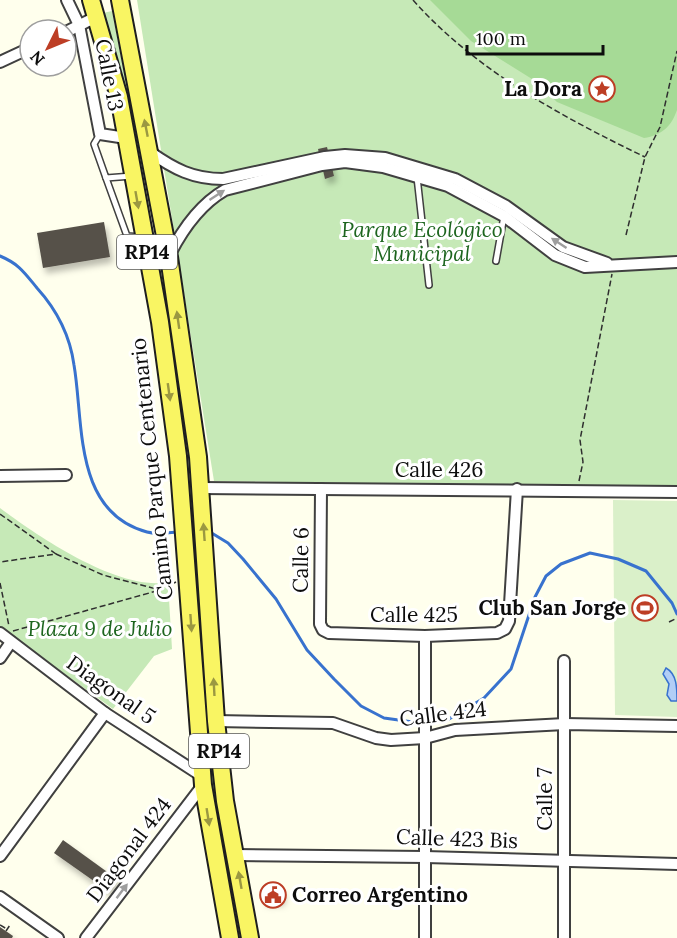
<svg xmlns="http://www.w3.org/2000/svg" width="677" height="938" font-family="Lora,serif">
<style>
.green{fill:#c6e9b7}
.forest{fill:#a6da96}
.pitch{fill:#daf0c9}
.water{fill:#b2cef6;stroke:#3872ce;stroke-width:1.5}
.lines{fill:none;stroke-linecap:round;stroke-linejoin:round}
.stream{stroke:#3872ce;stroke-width:3}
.building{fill:#565149;filter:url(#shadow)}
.service-casing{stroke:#404040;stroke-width:8}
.minor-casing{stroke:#404040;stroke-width:14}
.primary-casing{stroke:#1e1e1e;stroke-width:20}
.path{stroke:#2f2f2f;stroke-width:1.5;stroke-dasharray:6 3;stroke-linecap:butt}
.service{stroke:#fff;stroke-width:5}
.minor{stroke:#fff;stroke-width:10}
.primary{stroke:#f9f563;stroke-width:16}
.oneway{fill:#9b9841}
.oneway2{fill:#9e9e9e}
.labels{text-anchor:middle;stroke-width:6;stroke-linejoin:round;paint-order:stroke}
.shield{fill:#fff;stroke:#565656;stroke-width:1.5}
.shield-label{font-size:20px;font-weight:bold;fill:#0d0d0d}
.street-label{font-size:21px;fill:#0d0d0d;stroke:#fff}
.poi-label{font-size:21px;font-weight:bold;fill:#0d0d0d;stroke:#fff;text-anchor:end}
.park-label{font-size:21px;font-style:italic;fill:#1d651e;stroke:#fff}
</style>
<defs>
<filter id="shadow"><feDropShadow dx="3" dy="5.5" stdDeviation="3" flood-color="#0004"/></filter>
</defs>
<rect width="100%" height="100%" fill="#ffffed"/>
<g class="green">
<polygon points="137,0 677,0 677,488 214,481"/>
<path d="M112,11c33,166 63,332 82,500l-4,-3 -37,-246 -50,-249z"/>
<path d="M0,508c37,28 120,84 168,74l4,67 -18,7 -41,53 -113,-82z"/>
<polygon points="193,554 198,555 242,938 237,938 208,792"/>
</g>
<path class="forest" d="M430,0h247v110c-6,17 -15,25 -33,28l-87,-36 -25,-23 -61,-38z"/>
<polygon class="pitch" points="613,500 677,501 677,717 615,715"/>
<path class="water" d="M666,668c11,6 11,20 11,33h-6l-4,-6 2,-11 -6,-10z"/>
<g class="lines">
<g class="stream">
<path d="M0,256c19,8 24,16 37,32 19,21 33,48 37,77 10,58 -1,147 73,167 10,3 22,0 32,0"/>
<polyline points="210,532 228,543 243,559 276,599 307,650 334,679 361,706 384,718 413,722 449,719 484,698 511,669 535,597 546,576 561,564 590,553 618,559 646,571 672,603 677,614"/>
<polyline points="165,553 169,576"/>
</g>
</g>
<g class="building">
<polygon points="327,147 334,176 325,179 318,149"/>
<polygon points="104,222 110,257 43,268 37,233"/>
<polygon points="63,840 117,879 108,891 54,853"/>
<polygon points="264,889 282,889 282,900 264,901"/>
<polygon points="0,927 13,936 12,938 0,938"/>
</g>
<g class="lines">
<g class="service-casing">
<g id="service">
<polyline points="100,134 94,144 106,178 132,176"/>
<polyline points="417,177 429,285"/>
<polyline points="106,178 127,236 142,237"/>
<polyline points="496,261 504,216"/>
</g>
</g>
<g class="minor-casing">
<g id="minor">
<polyline points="67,0 79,25 100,134 126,138"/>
<polyline points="66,32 96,17"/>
<polyline points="0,62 30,48"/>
<path d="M150,152c24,17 43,27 73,27l102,-22 20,-2 40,3 70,21 51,27 57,41 44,16"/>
<path d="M169,256c13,-26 30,-51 56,-66l97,-25 23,-3 38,5 65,19 56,30 51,39 30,12 92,-5"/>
<polyline points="0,476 66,475"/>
<polyline points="201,488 677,492"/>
<polyline points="321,489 320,624 323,630 329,633 425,636 497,633 505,629 509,621 517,489"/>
<polyline points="0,633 105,713 202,776"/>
<polyline points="425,636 425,938"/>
<polyline points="0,658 11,642"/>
<polyline points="216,721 333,723 376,738 391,740 425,738 455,730 565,724 677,726"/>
<polyline points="235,855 425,857 677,864"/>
<polyline points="0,856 105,713"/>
<polyline points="0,897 58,938"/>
<polyline points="86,938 203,785"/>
<polyline points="564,938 564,661"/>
</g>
</g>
<g class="primary-casing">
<g id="primary">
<polyline points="91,0 119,97 160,322 178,456 203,785 230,938"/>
<polyline points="120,0 169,257 198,457 216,721 225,801 250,938"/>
</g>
</g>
<g class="path">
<path d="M413,0c62,70 149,117 232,157"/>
<polyline points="626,235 645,157 660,127 677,51"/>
<polyline points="579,481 583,462 580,440 612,274"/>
<polyline points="0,514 56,554 0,562"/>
<polyline points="56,554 103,575 160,590 176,582"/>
<polyline points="0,583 9,626"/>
<polyline points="669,622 677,618"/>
<polyline points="13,631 160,590"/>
<polyline points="0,925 7,929"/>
<polyline points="6,931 10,925"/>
</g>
<use href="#service" class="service"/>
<use href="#minor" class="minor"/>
<use href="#primary" class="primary"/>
</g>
<defs><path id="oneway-solid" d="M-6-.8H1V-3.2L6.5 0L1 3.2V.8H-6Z" transform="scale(1.5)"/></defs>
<g class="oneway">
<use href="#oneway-solid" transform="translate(146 128) rotate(-101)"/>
<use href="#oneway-solid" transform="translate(137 200) rotate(80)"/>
<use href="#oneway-solid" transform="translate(178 320) rotate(-98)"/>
<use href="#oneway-solid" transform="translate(169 392) rotate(82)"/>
<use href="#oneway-solid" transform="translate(204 532) rotate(-94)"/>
<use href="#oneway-solid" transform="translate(191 623) rotate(86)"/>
<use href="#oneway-solid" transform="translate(214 687) rotate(-93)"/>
<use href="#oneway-solid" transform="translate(208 817) rotate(81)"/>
<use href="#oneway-solid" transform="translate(240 880) rotate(-100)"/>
</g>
<g class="oneway2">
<use href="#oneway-solid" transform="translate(217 195) rotate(-33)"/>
<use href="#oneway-solid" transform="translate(559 243) rotate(-147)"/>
<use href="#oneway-solid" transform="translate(122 891) rotate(-53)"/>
</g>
<defs>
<g id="sight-ring" transform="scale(1.35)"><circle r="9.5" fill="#fff" stroke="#bd3e25" stroke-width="1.5"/><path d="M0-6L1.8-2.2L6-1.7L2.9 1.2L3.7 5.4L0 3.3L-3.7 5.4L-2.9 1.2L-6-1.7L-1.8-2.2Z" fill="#bd3e25"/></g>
<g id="stadium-ring" transform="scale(1.35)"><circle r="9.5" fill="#fff" stroke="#bd3e25" stroke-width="1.5"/><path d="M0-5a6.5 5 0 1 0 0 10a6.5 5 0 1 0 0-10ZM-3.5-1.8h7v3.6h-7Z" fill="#bd3e25"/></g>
<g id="civic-ring" transform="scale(1.35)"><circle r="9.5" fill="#fff" stroke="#bd3e25" stroke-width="1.5"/><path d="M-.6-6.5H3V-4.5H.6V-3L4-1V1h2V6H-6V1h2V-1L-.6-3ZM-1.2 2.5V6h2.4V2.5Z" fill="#bd3e25"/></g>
</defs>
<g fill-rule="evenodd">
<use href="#sight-ring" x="602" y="89"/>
<use href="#stadium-ring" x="645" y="608"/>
<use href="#civic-ring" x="273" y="895"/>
</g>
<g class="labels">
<g class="shield">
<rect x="117" y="235" width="60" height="34" rx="4.5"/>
<rect x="189" y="734" width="60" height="34" rx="4.5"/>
</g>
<g class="shield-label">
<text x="147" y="259">RP14</text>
<text x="219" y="758">RP14</text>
</g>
<g class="street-label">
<text transform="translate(109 75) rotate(79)" y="7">Calle 13</text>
<text transform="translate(152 469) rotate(-96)" y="7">Camino Parque Centenario</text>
<text x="439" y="477">Calle 426</text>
<text transform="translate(301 560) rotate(-89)" y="7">Calle 6</text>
<text x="414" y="622">Calle 425</text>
<text transform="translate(111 690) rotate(35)" y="7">Diagonal 5</text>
<text transform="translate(443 714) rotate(-7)" y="7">Calle 424</text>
<text transform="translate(545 799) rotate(-90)" y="7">Calle 7</text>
<text transform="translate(457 839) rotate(2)" y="7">Calle 423 Bis</text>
<text transform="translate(129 850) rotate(-53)" y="7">Diagonal 424</text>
</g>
<g class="poi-label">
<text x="582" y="96">La Dora</text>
<text x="626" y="615">Club San Jorge</text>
<text x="292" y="902" text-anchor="start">Correo Argentino</text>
</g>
<g class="park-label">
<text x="422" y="237">Parque Ecológico<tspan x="422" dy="24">Municipal</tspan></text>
<text x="100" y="636">Plaza 9 de Julio</text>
</g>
</g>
<g transform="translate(48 48) rotate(227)"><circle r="28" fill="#ffffff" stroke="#9e9e9e" stroke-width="1.5"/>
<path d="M0-4.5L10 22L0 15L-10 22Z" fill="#bd3e25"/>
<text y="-9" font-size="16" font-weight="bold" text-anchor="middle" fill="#0d0d0d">N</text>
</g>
<path d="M467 45v9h136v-9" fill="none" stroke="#0d0d0d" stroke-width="3"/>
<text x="476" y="45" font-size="18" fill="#0d0d0d" stroke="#ffffff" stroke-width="4.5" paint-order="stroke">100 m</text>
</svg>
